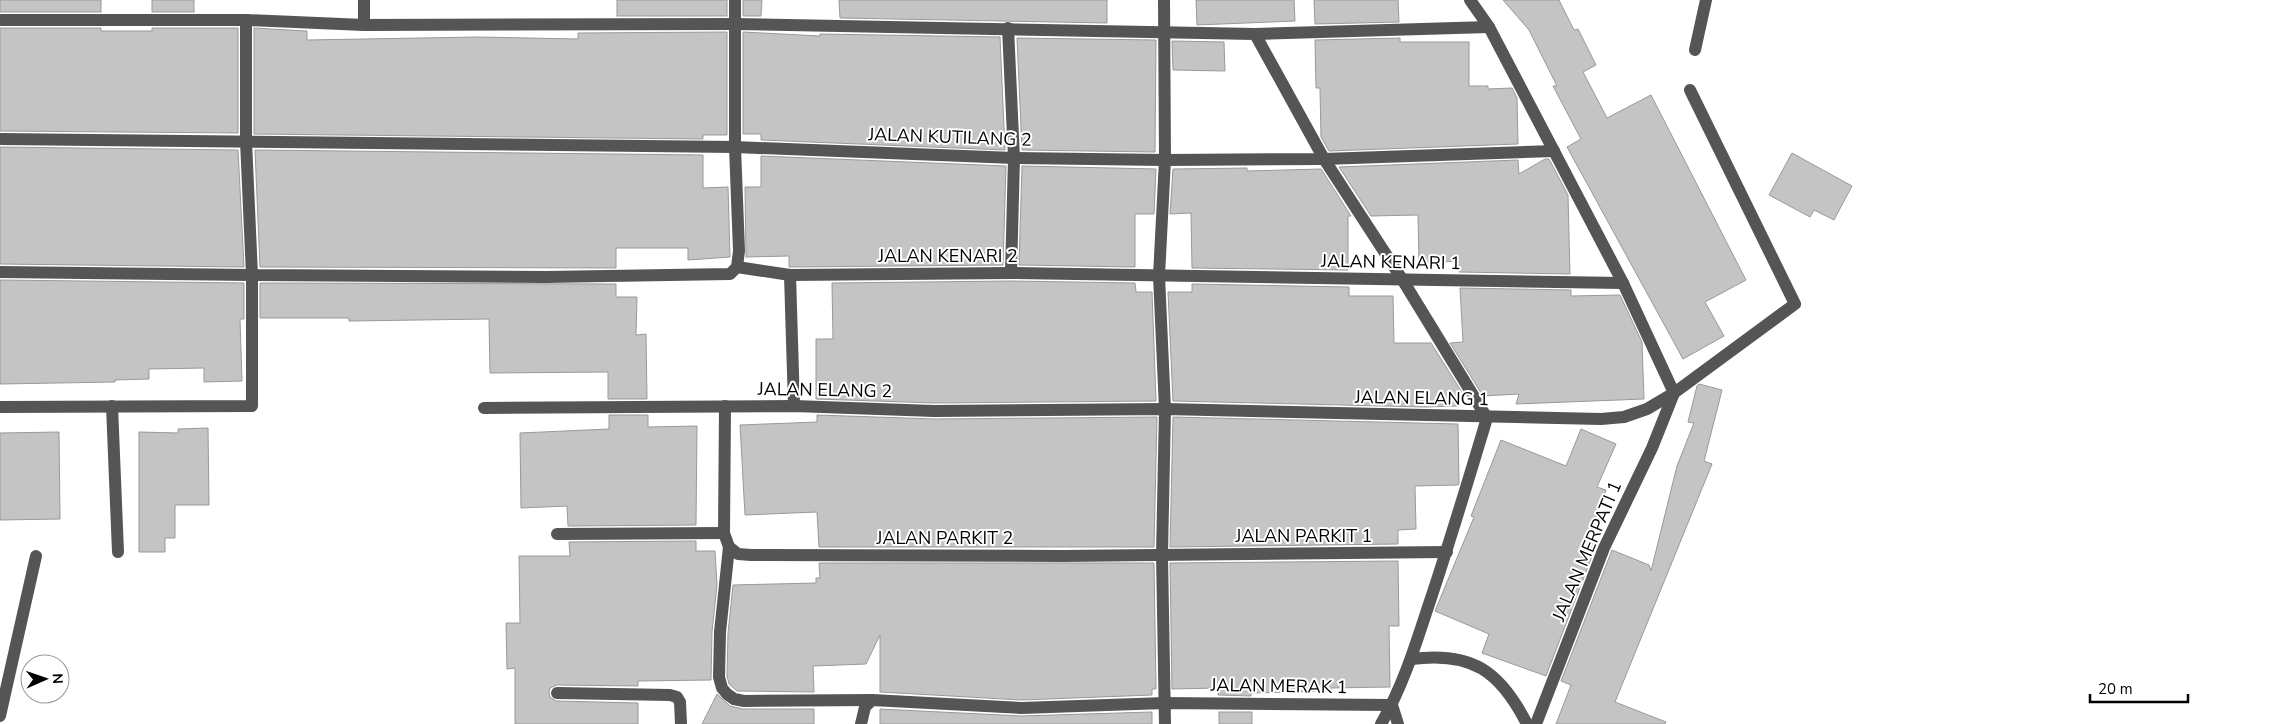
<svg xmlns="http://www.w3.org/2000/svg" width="2270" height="724" font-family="'Nunito Sans',sans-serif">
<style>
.building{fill:#c4c4c4;stroke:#999}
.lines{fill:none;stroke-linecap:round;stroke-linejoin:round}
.minor{stroke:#555;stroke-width:12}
.labels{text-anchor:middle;stroke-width:4;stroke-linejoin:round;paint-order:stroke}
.street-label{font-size:18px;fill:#000;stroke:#fff}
</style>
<rect width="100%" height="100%" fill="#fff"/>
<g class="building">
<rect x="0" y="0" width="101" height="12"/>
<rect x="152" y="0" width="42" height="12"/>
<rect x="617" y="0" width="110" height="16"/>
<polygon points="743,0 762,0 761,16 743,16"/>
<polygon points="839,0 1107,0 1107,23 840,18"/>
<polygon points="1196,0 1294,0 1295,21 1197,25"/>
<polygon points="1314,0 1398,0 1399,22 1315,24"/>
<polygon points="1503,0 1559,0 1574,30 1578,29 1596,65 1583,72 1607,118 1651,95 1746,280 1705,302 1724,336 1683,359 1567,147 1581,139 1553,86 1557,86 1529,30"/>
<polygon points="0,28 101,28 101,31 152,31 152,28 238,28 238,133 0,131"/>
<polygon points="254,28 307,31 307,40 478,37 578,39 578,33 727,32 727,135 703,135 703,139 254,134"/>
<polygon points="743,32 820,36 820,34 1000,37 1005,150 761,140 761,134 743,134"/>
<polygon points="1017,38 1156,40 1155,152 1022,150"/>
<polygon points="1400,38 1400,42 1469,42 1469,86 1488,86 1488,89 1512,88 1517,98 1518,144 1329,151 1321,137 1320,88 1316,88 1315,40"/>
<polygon points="1172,41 1224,42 1225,71 1173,70"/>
<polygon points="0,147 238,150 244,267 0,264"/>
<polygon points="255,150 703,155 703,188 728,187 730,257 688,260 688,248 616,248 616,268 260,267"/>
<polygon points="1792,153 1852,186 1834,220 1814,210 1810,217 1769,195"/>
<polygon points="761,156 1006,166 1003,265 789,267 789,256 746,257 745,187 761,187"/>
<polygon points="1545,159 1549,159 1568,195 1570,274 1459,272 1458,261 1419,263 1418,215 1371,216 1339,167 1518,160 1519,174"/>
<polygon points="1022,166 1156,169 1154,214 1135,214 1135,267 1019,265"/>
<polygon points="1247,168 1247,171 1321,169 1351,216 1348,216 1348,270 1192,268 1191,213 1170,214 1173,169"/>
<polygon points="0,280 244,283 244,319 240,319 242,381 204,382 204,368 149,369 149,379 115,380 115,382 0,384"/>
<polygon points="1011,281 1135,283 1136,292 1152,292 1156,401 934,403 816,399 816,339 833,339 832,283"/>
<polygon points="260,283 616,284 616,297 637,297 636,335 646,334 647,399 608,399 608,372 490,373 489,319 349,321 349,318 260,318"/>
<polygon points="1192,284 1349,287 1349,296 1393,296 1394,343 1431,343 1465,397 1458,397 1458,406 1425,407 1173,401 1168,292 1192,292"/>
<polygon points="1460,288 1571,290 1571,296 1620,295 1642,342 1644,399 1516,404 1519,394 1483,396 1450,343 1463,342"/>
<polygon points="1699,384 1722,390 1704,461 1712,464 1615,702 1666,722 1665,724 1556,724 1571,685 1561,681 1612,550 1649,565 1651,571 1677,466 1694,423 1688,422 1697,386"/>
<polygon points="609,415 648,415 648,427 697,426 696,525 568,526 567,506 521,508 520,433 609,429"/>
<polygon points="817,415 934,419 1157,417 1154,547 819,547 817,512 745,515 740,425 817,422"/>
<polygon points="1173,417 1458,424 1459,484 1458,485 1415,486 1416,529 1398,530 1398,544 1170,547"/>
<polygon points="208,428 209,505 175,505 175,538 165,538 165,552 139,552 139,432 178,433 178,429"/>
<polygon points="1581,429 1616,444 1597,487 1606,490 1588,540 1597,543 1546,676 1482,653 1489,634 1435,611 1474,517 1471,516 1501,440 1566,466"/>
<polygon points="59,432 60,519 0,520 0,433"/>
<polygon points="696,541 696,551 715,551 717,585 712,632 711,680 638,681 638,686 557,685 550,688 549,692 550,697 556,701 638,703 638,724 515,724 515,668 507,669 506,623 520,623 519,556 570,556 569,542"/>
<polygon points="1398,561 1399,626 1389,626 1390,687 1331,688 1331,691 1251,693 1251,696 1218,695 1218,688 1172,689 1170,563"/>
<polygon points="819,563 1154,563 1156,689 1152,689 1152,695 1021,700 880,692 880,635 866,664 813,666 814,692 737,691 729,684 727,676 728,633 733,585 816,583 816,578 820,578"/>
<polygon points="717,694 730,706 743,709 814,709 814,724 702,724"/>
<polygon points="880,709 1021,716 1152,712 1152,724 880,724"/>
<rect x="1219" y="712" width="33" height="12"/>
</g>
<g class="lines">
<g class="minor">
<polyline points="364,0 364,25"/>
<polyline points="1164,0 1165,160 1159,276 1165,409 1162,555 1165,724"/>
<polyline points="1470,0 1489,27 1623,283 1674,393"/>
<polyline points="0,20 246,20 364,25 735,24 1255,34 1489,27"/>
<polyline points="246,20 246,141 252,275 546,277 730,274 737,267 739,251 735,147 735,0"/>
<polyline points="1008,28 1014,158 1011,273"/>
<path d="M1255,34l69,125 78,120 85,139c-19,63 -38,127 -59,189 -13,40 -26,81 -47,117"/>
<polyline points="1695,50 1706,0"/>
<polyline points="0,139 735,147 1014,158 1165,160 1324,159 1554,151"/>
<polyline points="737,267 790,275 1011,273 1623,283"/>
<polyline points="0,272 252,275 252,406 0,407"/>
<polyline points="790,275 794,406"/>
<polyline points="112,406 118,552"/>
<polyline points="725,406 724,533 729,547 720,632 719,677 722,688 727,694 734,699 744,701 872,700"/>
<polyline points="484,408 794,406 934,411 1165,409 1601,419 1624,417 1647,409 1674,393 1795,304 1690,90"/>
<polyline points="557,534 724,533"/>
<polyline points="729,547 738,554 751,555 1063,556 1447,552"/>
<path d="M1411,659c61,-8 89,12 116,65"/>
<polyline points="557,693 670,695 677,697 680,702 681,724"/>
<polyline points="1392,705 1398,724"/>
<polyline points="0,716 36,556"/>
<polyline points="861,724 865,707 872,700 1021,708 1165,703 1392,705"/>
<polyline points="1536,724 1604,548 1652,448 1674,393"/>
</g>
</g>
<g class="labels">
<g class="street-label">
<text transform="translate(950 137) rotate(2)" y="6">JALAN KUTILANG 2</text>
<text x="948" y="262">JALAN KENARI 2</text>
<text transform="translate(1391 262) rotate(1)" y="6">JALAN KENARI 1</text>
<text transform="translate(825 390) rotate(1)" y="6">JALAN ELANG 2</text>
<text transform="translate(1422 398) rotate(1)" y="6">JALAN ELANG 1</text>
<text x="1304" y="542">JALAN PARKIT 1</text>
<text x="945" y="544">JALAN PARKIT 2</text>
<text transform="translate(1587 551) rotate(-67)" y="6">JALAN MERPATI 1</text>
<text transform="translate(1279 686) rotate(1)" y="6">JALAN MERAK 1</text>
</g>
</g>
<g transform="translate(45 679) rotate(88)"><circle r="24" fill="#ffffff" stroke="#999999"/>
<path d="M0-4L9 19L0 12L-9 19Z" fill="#000000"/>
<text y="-8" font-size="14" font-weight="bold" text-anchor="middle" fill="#000000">N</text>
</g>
<path d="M2090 694v8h98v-8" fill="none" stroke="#000000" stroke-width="2.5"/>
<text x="2098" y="694" font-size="15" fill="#000000" stroke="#ffffff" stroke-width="4" paint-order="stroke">20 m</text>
</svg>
